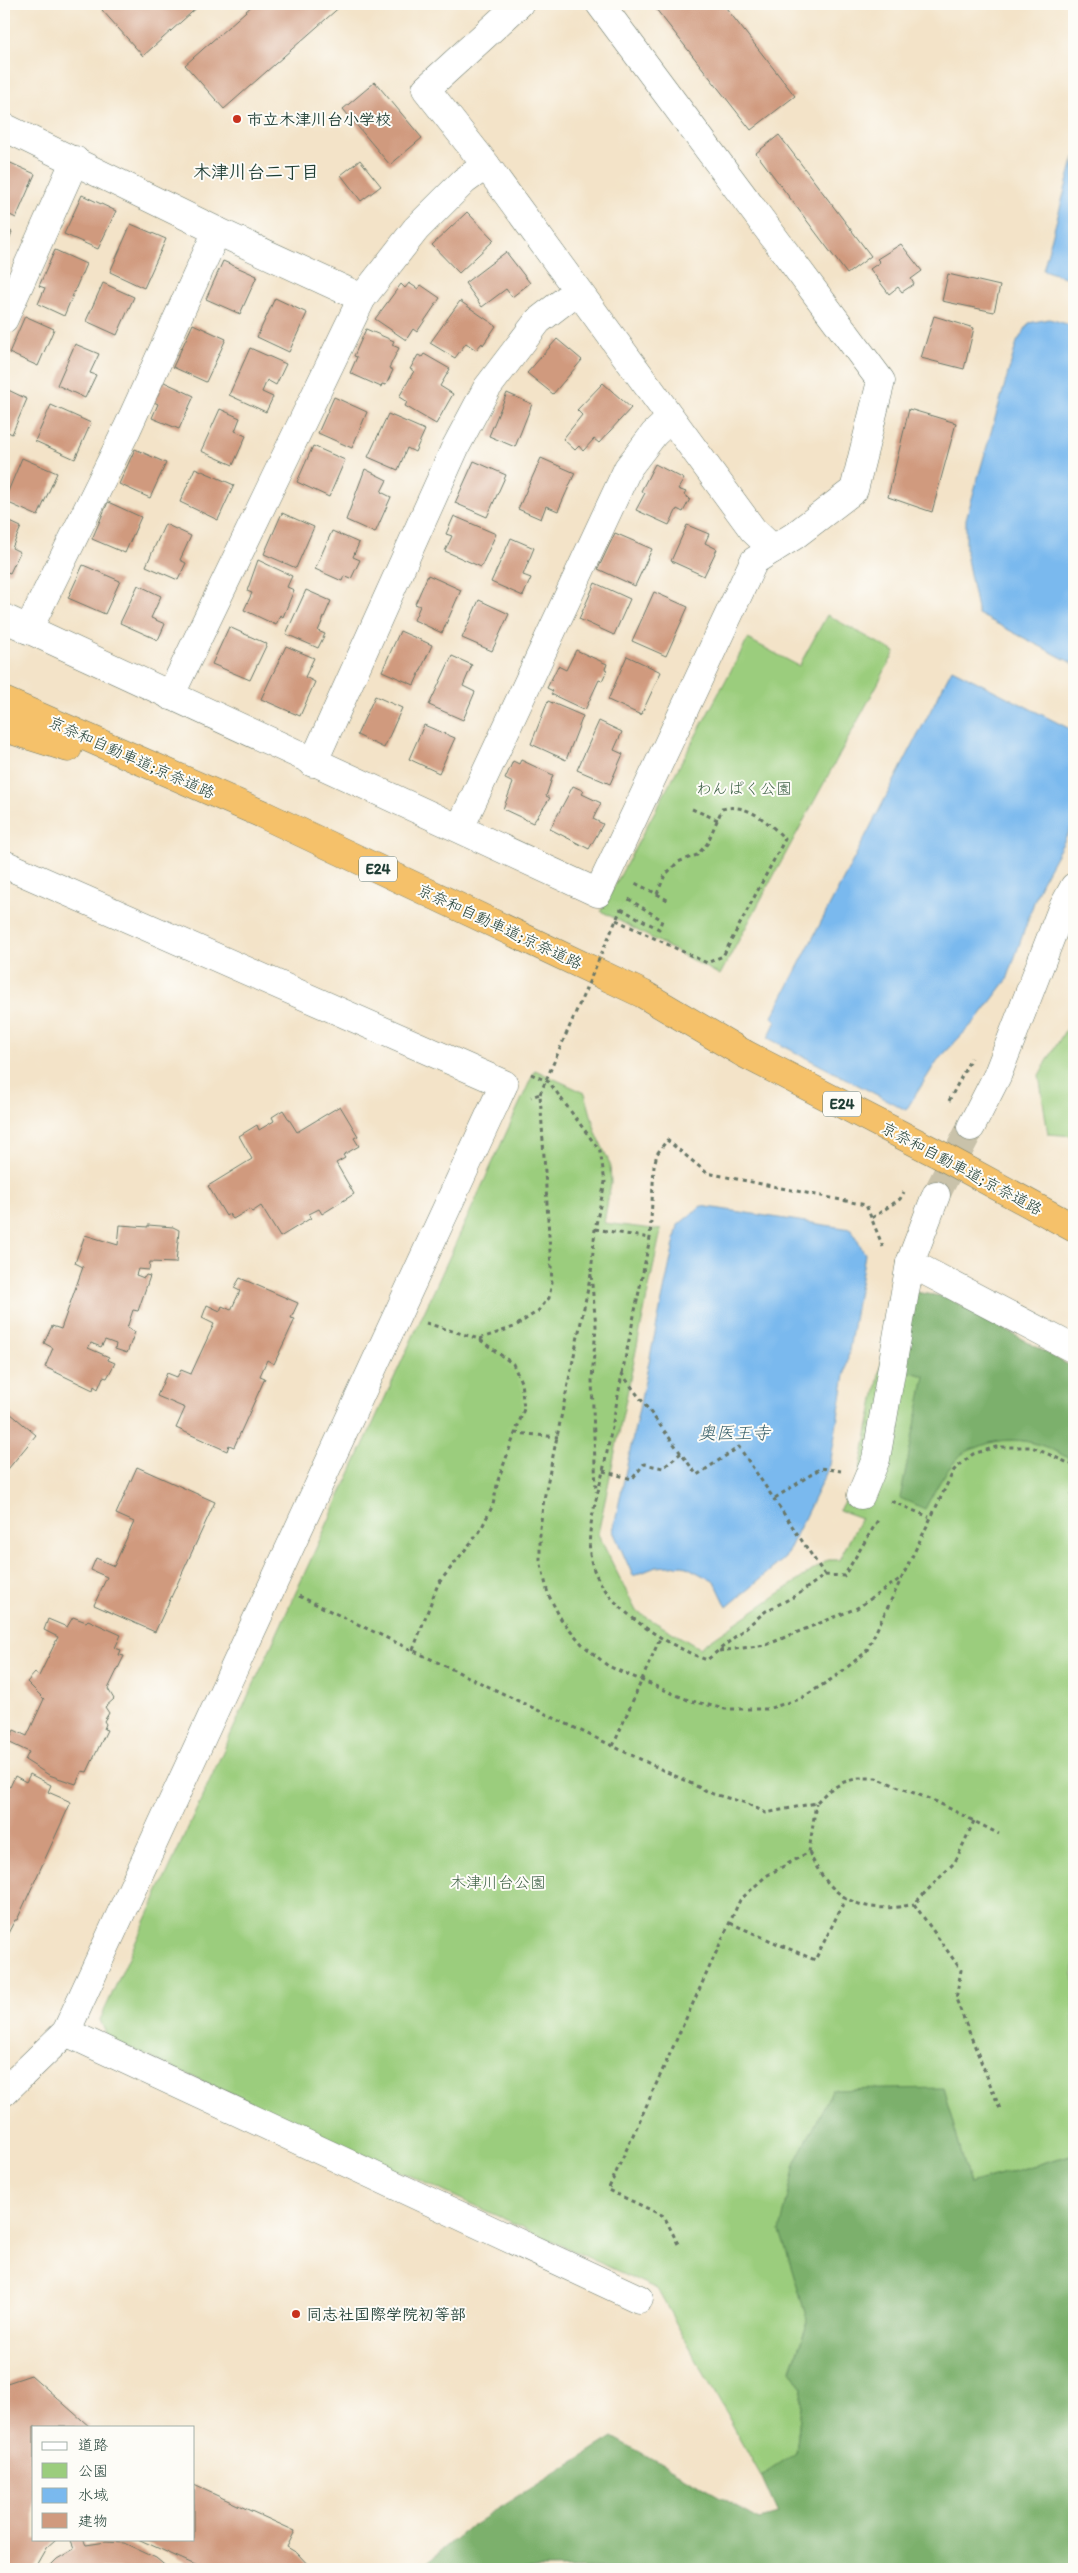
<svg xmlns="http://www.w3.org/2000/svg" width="1078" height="2573" font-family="Itim,'Klee One',sans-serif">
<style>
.green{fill:#9bcd7d;stroke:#5d8558}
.forest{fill:#7cb06c;stroke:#4e7650}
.water{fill:#7ab9ee;stroke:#4c7b91}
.building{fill:#d09a7e}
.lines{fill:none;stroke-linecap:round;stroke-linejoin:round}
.minor-tunnel{stroke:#c9c2aa;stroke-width:28;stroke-dasharray:28 14;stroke-linecap:butt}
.minor-casing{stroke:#697768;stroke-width:29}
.motorway-casing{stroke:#697768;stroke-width:29}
.path{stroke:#697768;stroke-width:3;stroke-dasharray:4 4;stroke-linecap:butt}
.minor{stroke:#fff;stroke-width:28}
.motorway{stroke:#f5c16b;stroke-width:28}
.motorway-bridge-casing{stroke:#697768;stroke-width:29;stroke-linecap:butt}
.path-bridge{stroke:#697768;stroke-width:3;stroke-dasharray:4 4;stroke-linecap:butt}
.motorway-bridge{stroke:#f5c16b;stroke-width:28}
.poi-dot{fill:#c8321e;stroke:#fdfcf7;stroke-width:2}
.labels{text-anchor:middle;stroke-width:4;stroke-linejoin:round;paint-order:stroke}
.shield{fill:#fdfcf7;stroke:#62766e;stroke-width:1}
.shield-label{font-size:15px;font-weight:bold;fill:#1f3d34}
.poi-label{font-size:16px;font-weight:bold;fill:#1f3d34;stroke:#fdfcf7;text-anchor:start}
.street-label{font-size:16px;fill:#1f3d34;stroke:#fdfcf7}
.park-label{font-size:16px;fill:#3e6146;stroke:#fdfcf7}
.neighbourhood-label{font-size:18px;font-weight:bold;fill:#1f3d34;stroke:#fdfcf7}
.water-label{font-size:18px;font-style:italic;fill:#3a626c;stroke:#fdfcf7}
</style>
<rect width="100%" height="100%" fill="#fdfcf7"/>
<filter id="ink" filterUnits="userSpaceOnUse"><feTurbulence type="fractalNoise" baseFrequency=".02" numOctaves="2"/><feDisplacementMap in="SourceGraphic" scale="10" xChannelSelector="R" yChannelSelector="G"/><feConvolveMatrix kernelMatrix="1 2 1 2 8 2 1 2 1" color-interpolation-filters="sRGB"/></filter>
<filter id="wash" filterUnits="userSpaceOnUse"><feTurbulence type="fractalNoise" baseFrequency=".0096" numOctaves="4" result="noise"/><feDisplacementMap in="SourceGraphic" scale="20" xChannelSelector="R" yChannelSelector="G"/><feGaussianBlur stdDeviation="1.12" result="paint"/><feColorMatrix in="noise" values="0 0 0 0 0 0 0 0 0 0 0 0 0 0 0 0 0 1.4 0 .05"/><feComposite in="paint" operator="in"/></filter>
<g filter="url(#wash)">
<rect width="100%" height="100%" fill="#f3e3c8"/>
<g class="green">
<polygon points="827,615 895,652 720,975 601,911 748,639 799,666"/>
<polygon points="1074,1015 1074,1136 1048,1134 1039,1075"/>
<path d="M535,1070l50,23 11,40 14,31 1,19 -7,40 57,7 -63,304 38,77 63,37 129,-88h11l22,-42 -22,-8 20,-35 37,-186 29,86v133c10,-18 19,-36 34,-51 4,-5 11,-7 17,-9 35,-16 68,-6 98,14v692l-104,30 -27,-96 -163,142 28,92 -17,47 12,19 -7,66 -35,22 -104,-187 -549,-251 -8,-18z"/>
</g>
<g class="forest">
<path d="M915,1292l31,5 128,71v94c-30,-20 -63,-30 -98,-14 -6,2 -13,4 -17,9 -15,15 -24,33 -34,52l-25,-11 25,-122 -25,-7z"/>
<polygon points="943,2088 970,2184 1074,2154 1074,2569 419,2569 471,2526 613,2437 760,2519 778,2514 761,2476 796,2453 803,2388 791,2370 808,2322 780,2231 795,2164 832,2090"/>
</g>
<g class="water">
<polygon points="1074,157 1074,280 1043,270"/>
<polygon points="1049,319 1074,326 1074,664 978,614 966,554 966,519 1017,342 1029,323"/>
<polygon points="952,669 1074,731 1074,823 1040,885 1007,980 979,1017 937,1061 906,1110 768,1038 776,1021 772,1017"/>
<polygon points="701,1206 851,1229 865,1254 830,1465 785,1558 727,1607 715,1582 683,1565 656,1567 633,1576 613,1531 678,1225"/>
</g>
<g id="blocks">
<g class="building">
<polygon points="109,4 201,4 143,56 102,10"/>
<polygon points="254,4 343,4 224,109 185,65"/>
<polygon points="652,4 723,4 795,96 751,130"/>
<polygon points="375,82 422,138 390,165 343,109"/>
<polygon points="779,135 871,256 847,274 756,153"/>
<polygon points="4,160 35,174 16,218 4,212"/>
<polygon points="360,160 381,186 361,201 341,175"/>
<polygon points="82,195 116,211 98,249 64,234"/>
<polygon points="467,212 494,240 459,273 432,245"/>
<polygon points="131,224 166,239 144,288 110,272"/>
<polygon points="4,228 12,232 4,252"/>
<polygon points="901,244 922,271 911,279 914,284 902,292 898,287 889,294 870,269 880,262 877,259"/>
<polygon points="55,250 86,264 64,316 38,304 45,288 39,286"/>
<polygon points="506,252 530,283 512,297 506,289 482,307 465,283"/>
<polygon points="223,261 257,276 240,314 206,299"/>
<polygon points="948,274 1000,286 994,312 942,301"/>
<polygon points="103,283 134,297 117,335 86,321"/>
<polygon points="409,283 418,289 421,285 440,298 417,332 413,329 406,340 375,319 401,284 405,288"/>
<polygon points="275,298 307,313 289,352 257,337"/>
<polygon points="460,301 496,326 483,345 482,343 476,350 466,343 455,358 430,343"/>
<polygon points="25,316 54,329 38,366 9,353"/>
<polygon points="934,316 974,328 964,369 921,358"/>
<polygon points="193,324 226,339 206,382 173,367"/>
<polygon points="366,329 394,341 392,345 399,348 389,368 393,370 386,385 382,384 381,387 350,373 357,357 354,356"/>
<polygon points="557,339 582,360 553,394 527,373"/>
<polygon points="75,344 99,354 90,373 96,375 85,398 57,385"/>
<polygon points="250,348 286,364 276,385 267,380 262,392 273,397 266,412 229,395"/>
<polygon points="424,354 450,369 440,386 453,394 436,424 405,406 407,402 399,397 414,371 410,369 418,355 422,357"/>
<polygon points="162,381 194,396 179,429 152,418 158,404 152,401"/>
<polygon points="603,383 631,408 599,443 594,439 583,451 579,446 575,450 563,439 582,415 577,410"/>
<polygon points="4,388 27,399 12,434 4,430"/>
<polygon points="507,393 532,404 515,447 489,436"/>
<polygon points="334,397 367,412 352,448 318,433"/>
<polygon points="51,405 91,423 75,459 35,441"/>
<polygon points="220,409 240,418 235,431 246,436 233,465 201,451"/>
<polygon points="909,409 956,423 932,512 888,497"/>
<polygon points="388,414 425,430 415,452 407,448 398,470 368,457"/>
<polygon points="313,446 345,460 329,497 297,482"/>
<polygon points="135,449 166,463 150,498 119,484"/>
<polygon points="22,458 57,473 38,516 4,501"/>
<polygon points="541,458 575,473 558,511 546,506 541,519 518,509"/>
<polygon points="474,461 506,475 487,517 455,503"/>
<polygon points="655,464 684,479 678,489 686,492 684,495 690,499 683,512 677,509 669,525 636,510 645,493 641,491"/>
<polygon points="195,468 234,485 218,520 180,502"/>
<polygon points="365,469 387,480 381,492 391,497 375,533 346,520"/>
<polygon points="108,502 141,517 125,553 92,539"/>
<polygon points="282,513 314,527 296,568 264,554"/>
<polygon points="454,516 496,534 481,567 445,551 452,536 446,534"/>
<polygon points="4,519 21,527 12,548 20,552 10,573 4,571"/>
<polygon points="165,524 191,536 180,560 186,563 178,580 146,566"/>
<polygon points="687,525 709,534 705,543 717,549 704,576 671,561"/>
<polygon points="332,531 359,543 353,557 360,560 351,579 344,576 342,581 315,569"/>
<polygon points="615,533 652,549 635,586 598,569"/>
<polygon points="511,538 534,548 523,575 531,578 523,596 491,582"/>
<polygon points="258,560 292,576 287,587 294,590 283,617 280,615 276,625 244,610 252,593 247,591"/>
<polygon points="83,565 120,581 105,614 68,598"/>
<polygon points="428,575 461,590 442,633 414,620 420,606 415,604"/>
<polygon points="595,583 630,599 614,635 579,619"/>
<polygon points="138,585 161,596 151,618 165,624 158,640 120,623"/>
<polygon points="306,590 331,601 318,631 325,634 318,648 286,634"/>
<polygon points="654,592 688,607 666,656 632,641"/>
<polygon points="479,600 509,614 492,651 462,638"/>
<polygon points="229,627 267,644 250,680 212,664"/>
<polygon points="400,631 432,645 414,685 382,671"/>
<polygon points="286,646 314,658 305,677 315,682 300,716 261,699"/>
<polygon points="576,650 607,664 605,669 607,670 602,681 599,680 585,710 551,694 553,691 547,688 558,666 566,670"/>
<polygon points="452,656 472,665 463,686 475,692 463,720 429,705"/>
<polygon points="627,656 661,672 641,715 608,700"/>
<polygon points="375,696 402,708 384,748 357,735"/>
<polygon points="548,701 583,716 566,760 531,744"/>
<polygon points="599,721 622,732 614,750 623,754 610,784 577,770"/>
<polygon points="424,725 455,738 439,773 409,759"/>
<polygon points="521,760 553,775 546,796 550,798 533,823 503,809 513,783 505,779 513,761 519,764"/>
<polygon points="573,786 584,791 582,794 601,803 593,819 603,824 589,849 550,829"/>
<polygon points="340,1106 358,1136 354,1138 359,1146 343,1155 345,1158 336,1163 354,1194 322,1214 319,1209 309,1214 311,1218 280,1237 261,1206 252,1212 250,1209 233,1219 229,1214 226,1216 208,1186 252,1159 239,1136 257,1125 259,1130 274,1121 272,1117 283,1110 297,1132"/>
<polygon points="120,1225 148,1227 148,1225 173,1227 179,1230 176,1263 150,1262 149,1270 138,1269 136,1275 144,1278 146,1275 150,1276 138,1311 133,1310 127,1328 135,1332 127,1353 115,1349 116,1344 105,1340 101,1347 91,1343 88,1348 109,1357 108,1360 115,1363 107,1378 103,1377 98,1389 94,1386 93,1390 45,1367 53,1348 44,1343 52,1326 61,1329 83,1267 75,1263 85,1235 118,1245"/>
<polygon points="240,1278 298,1303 291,1318 295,1319 274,1364 267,1360 260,1376 265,1378 234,1447 229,1445 227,1451 176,1428 185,1408 157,1396 167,1373 177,1377 181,1370 191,1374 214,1324 202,1318 207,1305 220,1311 222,1306 231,1310 240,1291 234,1288"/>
<polygon points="4,1408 36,1435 4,1474"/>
<polygon points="137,1467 215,1502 155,1632 94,1605 107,1577 91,1570 96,1558 114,1566 134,1522 116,1514"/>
<polygon points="73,1617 86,1622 88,1620 121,1635 115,1648 121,1650 119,1655 124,1656 108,1689 114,1699 105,1707 109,1713 104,1721 106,1724 104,1729 107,1730 87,1772 82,1771 76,1784 49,1775 25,1760 29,1752 8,1742 14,1730 27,1736 44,1699 27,1682 35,1673 39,1676 58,1637 44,1630 48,1619 67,1627"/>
<polygon points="30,1774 51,1785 48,1792 71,1802 17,1920 15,1920 7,1935 4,1933 4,1784 10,1787 15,1776 26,1782"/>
<polygon points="31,2375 90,2427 34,2427 34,2539 56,2539 46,2548 34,2569 4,2569 4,2384"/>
<polygon points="194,2485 295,2531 287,2547 297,2553 312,2569 204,2569 138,2539 194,2539"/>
<polygon points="70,2539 83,2539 86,2545 106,2542 124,2543 156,2558 169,2569 47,2569 57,2559 74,2549"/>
</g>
</g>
</g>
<g filter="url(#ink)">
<use href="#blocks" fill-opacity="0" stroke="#697768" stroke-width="1"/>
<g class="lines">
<polyline class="minor-tunnel" points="936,1195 971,1127"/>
<g class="minor-casing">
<g id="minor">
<polyline points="519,4 426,89 486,165 753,530 773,549"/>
<polyline points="4,127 217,231 362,298"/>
<polyline points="4,319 75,160"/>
<polyline points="4,618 598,893 754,561 794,536 854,490 881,381 600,4"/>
<polyline points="28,630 127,429 217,231"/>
<polyline points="170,696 362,298 416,229 464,181 486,165"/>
<polyline points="313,763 455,448 487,388 538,321 577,291"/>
<polyline points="460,828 628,468 654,434 670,419"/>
<polyline points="4,864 504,1084 66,2032 4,2092"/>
<polyline points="971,1127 997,1076 1061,911 1074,887"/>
<polyline points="936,1195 910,1263 1074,1349"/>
<polyline points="861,1495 876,1459 910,1263"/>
<polyline points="66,2032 639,2299"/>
</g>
</g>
<g class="motorway-casing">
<g id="motorway">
<polyline points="4,701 262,814 643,994 743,1053"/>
<polyline points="4,728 68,748"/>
<polyline points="942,1156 1074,1228"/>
</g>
</g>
<g class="path">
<polyline points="692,809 718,820"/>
<polyline points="657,894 669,901"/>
<polyline points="621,909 659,929 662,920 627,898"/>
<path d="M616,920l91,43 16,-7 62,-117c-16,-16 -38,-37 -63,-30l-15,35 -10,11 -19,7 -13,13 -8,19 -22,-11"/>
<polyline points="531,1074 549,1082 600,1151 605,1182 595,1229 591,1274 596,1326 592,1380 596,1492"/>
<polyline points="949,1101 971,1058"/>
<polyline points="872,1218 900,1199 904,1192"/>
<polyline points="595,1229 650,1238"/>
<polyline points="591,1274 544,1499 540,1528 540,1560 548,1594 561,1619 582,1644 608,1666 688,1700 725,1709 767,1709 800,1699 835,1677 866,1652 954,1470 973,1454 996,1447 1032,1447 1073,1465 1074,1474"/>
<polyline points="426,1323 479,1339 514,1327 538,1311 549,1298 552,1282 540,1094 531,1097"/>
<polyline points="622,1374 650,1238 654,1166 657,1154 667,1140 707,1173 866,1205 883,1247"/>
<polyline points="515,1433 558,1437"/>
<polyline points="603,1471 632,1479 644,1464 663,1468 681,1453"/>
<polyline points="1072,1495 1074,1485"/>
<polyline points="775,1498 821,1468 841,1471"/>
<polyline points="891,1501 929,1517"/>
<path d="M825,1575l-86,-128 -42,28 -75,-101c-6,32 -12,65 -19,97 -6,27 -16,56 -13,83 5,49 76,91 117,106l59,-49 31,-16 28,-20 19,1 34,-56"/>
<polyline points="299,1596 713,1794 746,1803 766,1813 816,1803 828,1791 844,1782 859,1778 876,1778 937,1802 999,1834"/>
<polyline points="413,1650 438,1584 480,1531 493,1505 498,1480 524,1409 521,1382 513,1364 479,1339"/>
<polyline points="719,1651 766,1645 857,1608 901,1578"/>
<polyline points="613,1746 661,1636"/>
<polyline points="974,1821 955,1862 914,1904 961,1970 956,1999 1000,2109"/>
<path d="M809,1852c21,48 55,64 105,52"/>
<polyline points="730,1923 815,1960 846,1898"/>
<polyline points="678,2244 664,2216 608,2190 740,1900 766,1876 809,1852 816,1803"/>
</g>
<use href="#minor" class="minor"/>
<use href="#motorway" class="motorway"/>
<g class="motorway-bridge-casing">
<polyline id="motorway-bridge" points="743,1053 942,1156"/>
</g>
<polyline class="path-bridge" points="540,1094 621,909"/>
<use href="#motorway-bridge" class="motorway-bridge"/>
</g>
</g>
<g class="poi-dot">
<circle cx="237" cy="119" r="5"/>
<circle cx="296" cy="2314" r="5"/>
</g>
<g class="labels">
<g class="shield">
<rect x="359" y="856.5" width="38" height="25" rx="4"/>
<rect x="823" y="1091.5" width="38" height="25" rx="4"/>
</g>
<g class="shield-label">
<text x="378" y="874">E24</text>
<text x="842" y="1109">E24</text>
</g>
<g class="poi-label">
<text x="247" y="125">市立木津川台小学校</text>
<text x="306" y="2320">同志社国際学院初等部</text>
</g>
<g class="street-label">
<text transform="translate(132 757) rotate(24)" y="6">京奈和自動車道;京奈道路</text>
<text transform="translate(500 926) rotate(25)" y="6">京奈和自動車道;京奈道路</text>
<text transform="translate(962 1168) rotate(28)" y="6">京奈和自動車道;京奈道路</text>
</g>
<g class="park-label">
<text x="744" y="794">わんぱく公園</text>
<text x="498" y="1888">木津川台公園</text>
</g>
<g class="neighbourhood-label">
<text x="256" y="178">木津川台二丁目</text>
</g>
<g class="water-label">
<text x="734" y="1439">奥医王寺</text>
</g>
</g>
<rect width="1078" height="2573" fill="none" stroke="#fdfcf7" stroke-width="20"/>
<rect x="32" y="2426" width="162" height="115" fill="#fdfcf7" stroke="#a4b0a9"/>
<rect x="42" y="2442" width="25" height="8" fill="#ffffff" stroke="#a4b0a9"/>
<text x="78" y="2450" font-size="15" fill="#1f3d34">道路</text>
<rect x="42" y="2463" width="25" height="15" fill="#9bcd7d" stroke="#a4b0a9"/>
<text x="78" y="2476" font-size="15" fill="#1f3d34">公園</text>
<rect x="42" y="2488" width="25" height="15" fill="#7ab9ee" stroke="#a4b0a9"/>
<text x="78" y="2500" font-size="15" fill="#1f3d34">水域</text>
<rect x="42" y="2513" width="25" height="15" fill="#d09a7e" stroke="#a4b0a9"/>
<text x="78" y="2526" font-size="15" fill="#1f3d34">建物</text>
</svg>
